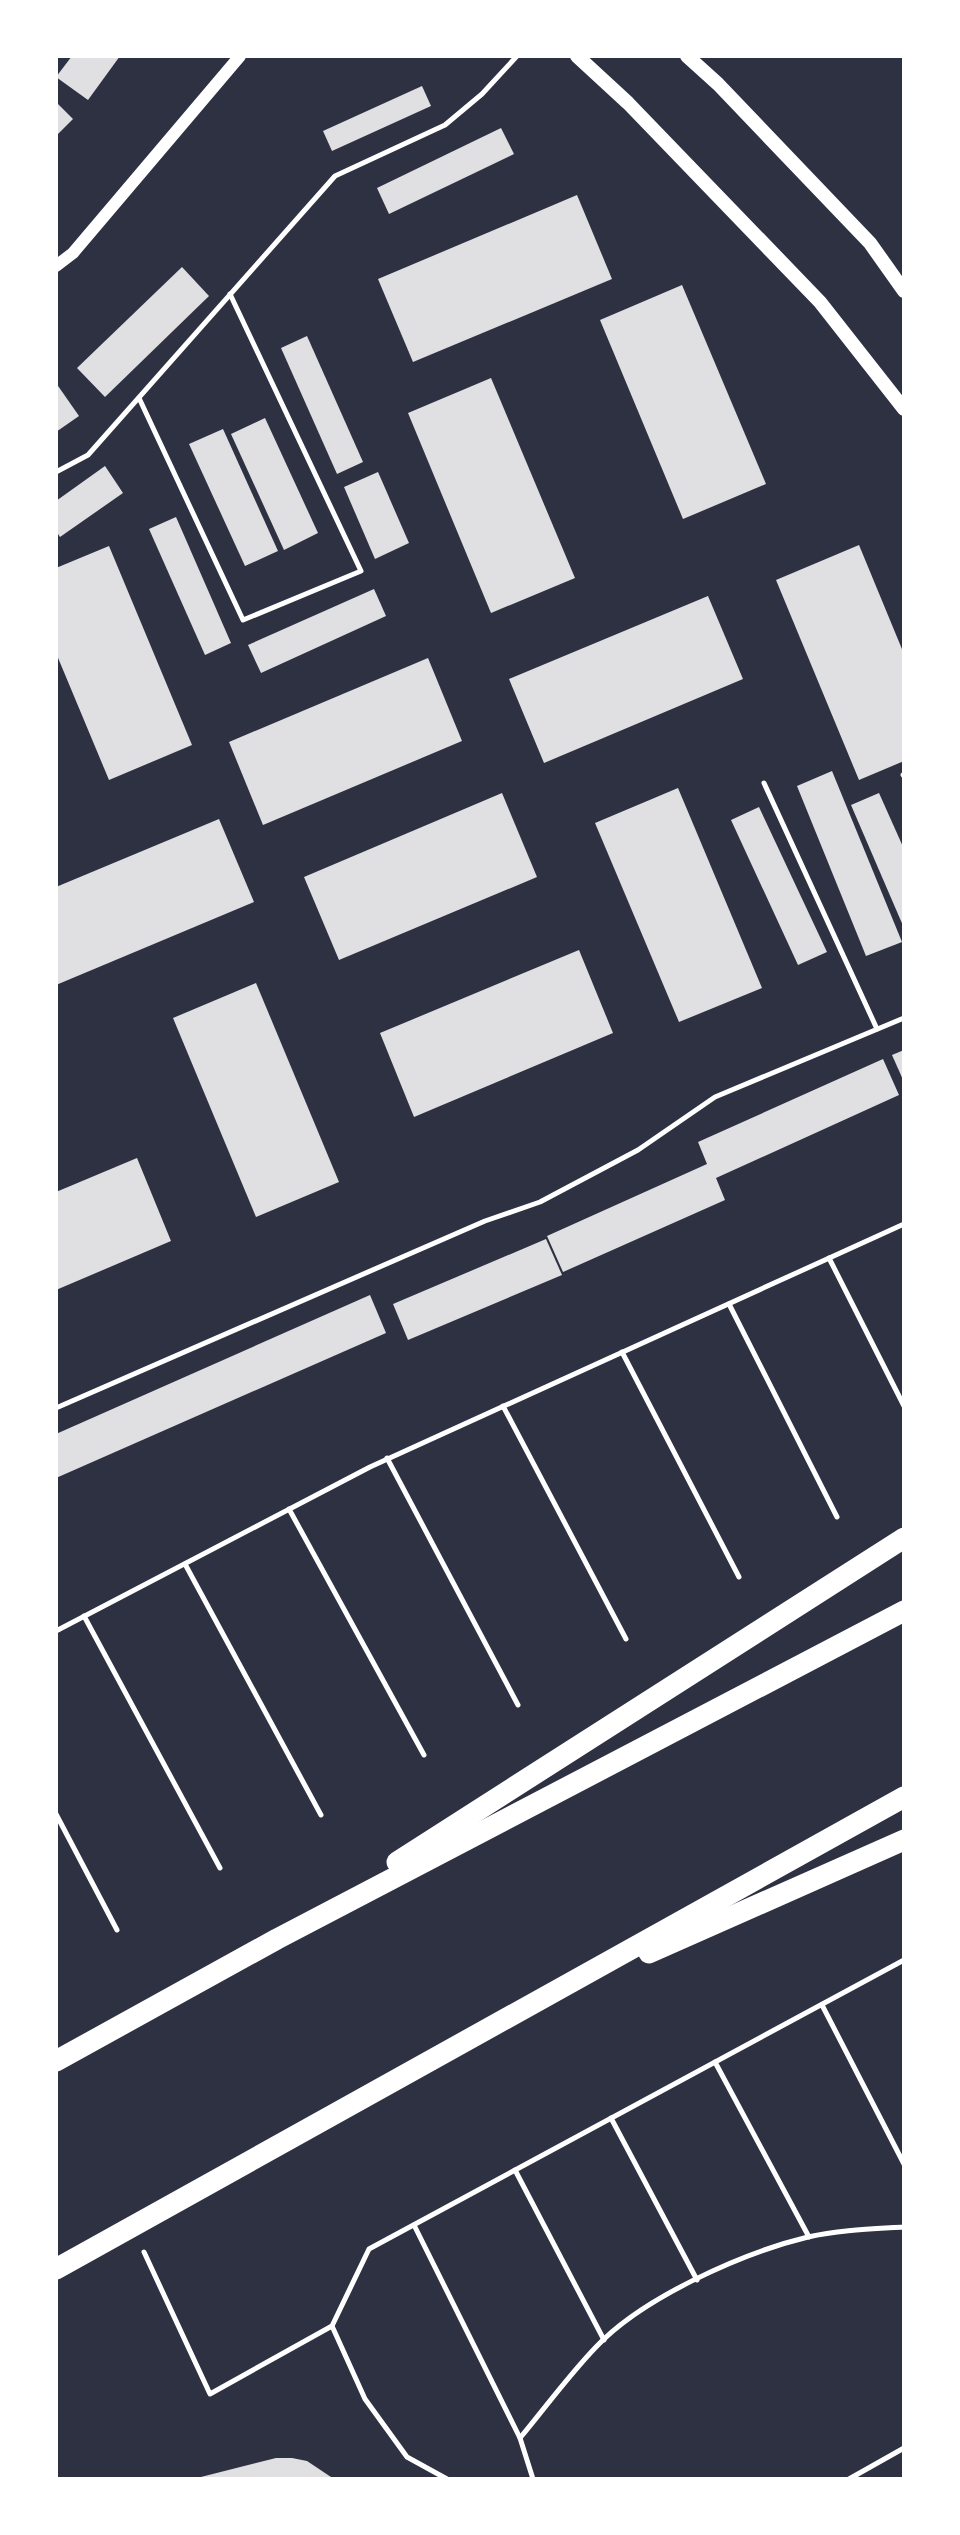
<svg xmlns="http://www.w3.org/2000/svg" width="960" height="2535" font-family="'Fira Sans Condensed',sans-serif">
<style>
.building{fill:#e0e0e3}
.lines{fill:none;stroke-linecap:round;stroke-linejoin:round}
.service{stroke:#fff;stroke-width:5}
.tertiary{stroke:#fff;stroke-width:12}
.secondary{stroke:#fff;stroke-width:14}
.motorway{stroke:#fff;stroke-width:21}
</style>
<rect width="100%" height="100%" fill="#2d3142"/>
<g class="building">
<polygon points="72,56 120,56 88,100 56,77"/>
<polygon points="422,86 431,106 332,151 323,131"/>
<polygon points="56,102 73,119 56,136"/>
<polygon points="501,128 514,154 389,214 377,188"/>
<polygon points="577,195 612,279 413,362 378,279"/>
<polygon points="182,267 209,296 105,397 77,368"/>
<polygon points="682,285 766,484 683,519 600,320"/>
<polygon points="307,336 363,462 337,474 281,348"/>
<polygon points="491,378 575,578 491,613 408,413"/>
<polygon points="56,383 79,416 56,432"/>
<polygon points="265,418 318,533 284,550 231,434"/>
<polygon points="223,429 278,551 245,566 189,444"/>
<polygon points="105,466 123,493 60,537 56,531 56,501"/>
<polygon points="378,472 409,543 375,559 344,487"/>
<polygon points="176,517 231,643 205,655 149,529"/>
<polygon points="859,545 904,654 904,761 859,780 776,580"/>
<polygon points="109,546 192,745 109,780 56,653 56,568"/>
<polygon points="374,589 386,616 261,673 248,645"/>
<polygon points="708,596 743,679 544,763 509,679"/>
<polygon points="428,658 462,741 263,825 229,742"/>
<polygon points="832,771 902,942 866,956 797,786"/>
<polygon points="678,788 762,988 679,1022 595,823"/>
<polygon points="502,793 537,877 339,960 304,877"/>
<polygon points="879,793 904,849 904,928 851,805"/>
<polygon points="759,807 827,952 798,965 731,820"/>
<polygon points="219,819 254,902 56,985 56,887"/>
<polygon points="579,950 613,1033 414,1117 380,1033"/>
<polygon points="256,983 339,1182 256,1217 173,1018"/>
<polygon points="904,1050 904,1082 892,1055"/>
<polygon points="883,1059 899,1095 716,1178 725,1200 563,1272 547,1236 707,1164 698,1142"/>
<polygon points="137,1158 171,1241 56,1290 56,1192"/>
<polygon points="546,1239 562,1275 408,1340 393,1304"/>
<polygon points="370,1295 386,1333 56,1478 56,1434"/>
<polygon points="276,2458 292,2458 307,2461 334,2479 193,2479"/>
</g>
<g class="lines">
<g class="service">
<polyline points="139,398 243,620 361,571 230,294"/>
<polyline points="56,472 88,455 335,176 445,125 482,94 517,56"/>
<polyline points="903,775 904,776"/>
<polyline points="764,783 877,1029"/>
<polyline points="829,1258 904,1406"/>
<polyline points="729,1304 837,1517"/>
<polyline points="622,1352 739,1577"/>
<polyline points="503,1406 626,1639"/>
<polyline points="56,1408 485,1221 540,1202 638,1150 715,1097 904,1018"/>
<polyline points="387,1458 518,1705"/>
<polyline points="289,1509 424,1755"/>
<polyline points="185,1564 321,1815"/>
<polyline points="84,1616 220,1868"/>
<polyline points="56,1631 370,1467 904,1224"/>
<polyline points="56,1814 117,1930"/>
<polyline points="822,2005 904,2164"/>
<polyline points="715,2062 809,2237"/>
<polyline points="611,2118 697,2280"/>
<polyline points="515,2170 604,2340"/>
<polyline points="414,2225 520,2438"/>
<polyline points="144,2252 210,2394 332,2326 369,2249 904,1960"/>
<polyline points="332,2326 365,2399 407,2457 447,2479"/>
<path d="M533,2479l-13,-41c25,-30 49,-63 76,-91 46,-49 146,-94 212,-110 31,-7 64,-8 96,-10"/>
<polyline points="849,2479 904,2448"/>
</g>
<polyline class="tertiary" points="56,266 73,253 240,56"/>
<g class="secondary">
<polyline points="577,56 628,103 820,302 904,409"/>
<polyline points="687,56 718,84 870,243 904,291"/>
</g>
<g class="motorway">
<polyline points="397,1862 904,1538"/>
<polyline points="649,1953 904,1840"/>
<polyline points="56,2061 277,1939 904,1611"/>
<polyline points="56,2269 904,1797"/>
</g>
</g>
<rect width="960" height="2535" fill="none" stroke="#ffffff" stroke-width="116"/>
</svg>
